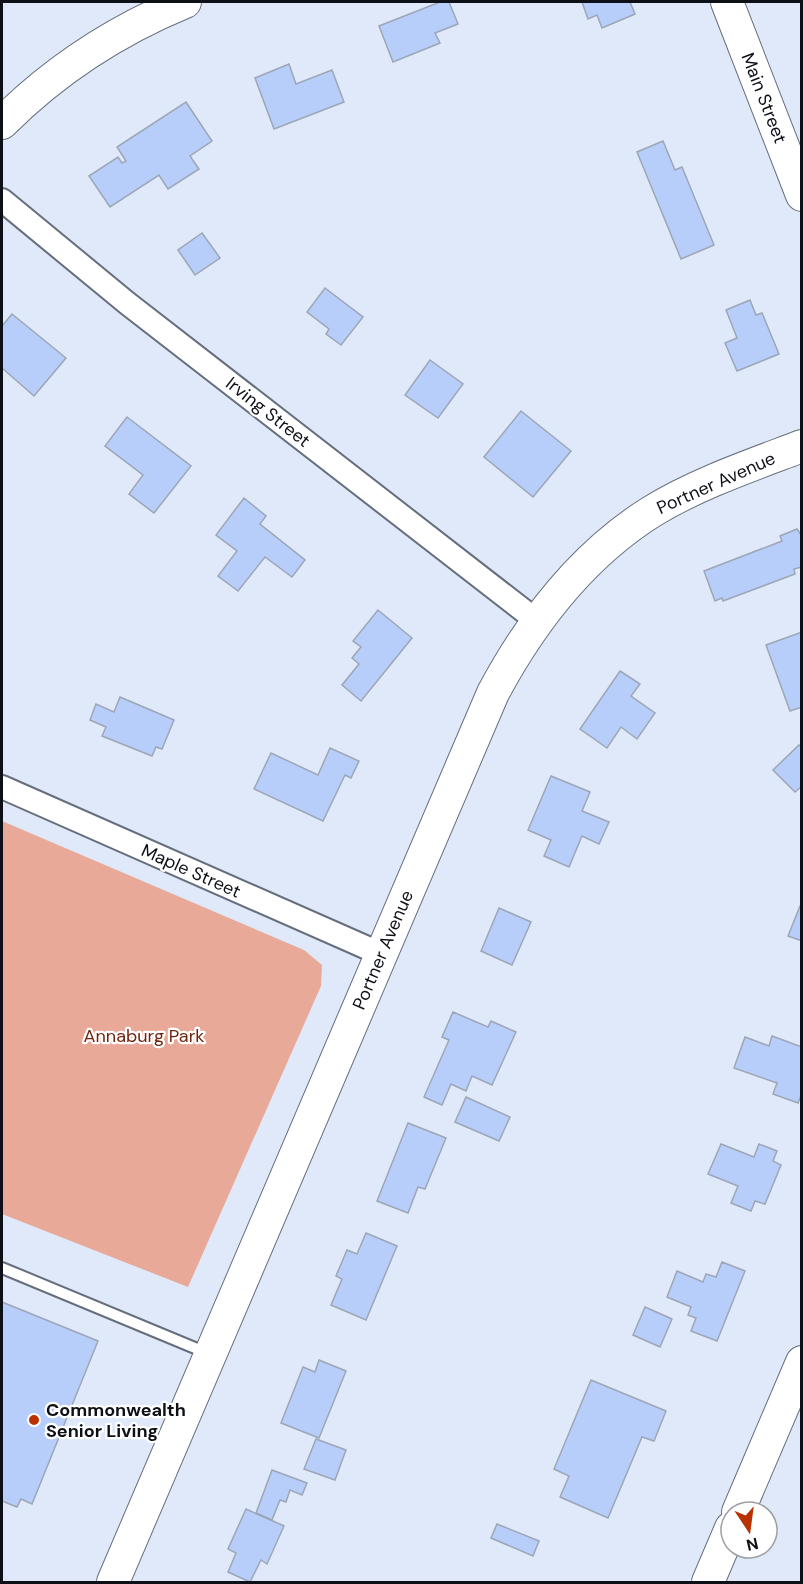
<svg xmlns="http://www.w3.org/2000/svg" width="803" height="1584" font-family="'DM Sans',sans-serif">
<style>
.green{fill:#e9a998}
.building{fill:#b7cefa;stroke:#9da6b6;stroke-width:1.5}
.lines{fill:none;stroke-linecap:round;stroke-linejoin:round}
.lane-casing{stroke:#666e7d;stroke-width:14}
.street-casing{stroke:#666e7d;stroke-width:26}
.secondary-casing{stroke:#666e7d;stroke-width:34}
.lane{stroke:#fff;stroke-width:10}
.street{stroke:#fff;stroke-width:22}
.secondary{stroke:#fff;stroke-width:32}
.poi-dot{fill:#ba3100;stroke:#fff;stroke-width:2}
.labels{text-anchor:middle;stroke-width:4.5;stroke-linejoin:round;paint-order:stroke}
.street-label{font-size:18px;fill:#0d1016;stroke:#fff}
.park-label{font-size:18px;fill:#6f230e;stroke:#fff}
.poi-label{font-size:18px;font-weight:bold;fill:#0d1016;stroke:#fff;text-anchor:start}
</style>
<rect width="100%" height="100%" fill="#dfe9f9"/>
<polygon class="green" points="2,821 304,950 322,965 321,986 188,1287 2,1214"/>
<g class="building">
<polygon points="440,2 449,2 458,24 435,33 440,43 393,62 379,26"/>
<polygon points="582,2 630,2 635,14 602,28 597,15 588,19"/>
<polygon points="289,64 296,84 332,70 344,102 274,129 255,78"/>
<polygon points="186,102 212,141 190,156 199,169 168,189 159,175 110,207 89,176 118,157 122,163 126,161 117,147"/>
<polygon points="663,141 675,170 682,167 714,245 681,259 637,152"/>
<polygon points="202,233 220,258 195,275 178,250"/>
<polygon points="325,288 363,317 341,345 326,334 329,329 307,312"/>
<polygon points="750,300 756,315 762,313 779,354 737,371 725,343 737,338 726,310"/>
<polygon points="12,314 66,358 34,396 2,368 2,326"/>
<polygon points="430,360 463,384 438,418 405,395"/>
<polygon points="521,411 571,451 533,497 484,457"/>
<polygon points="127,417 191,466 154,513 129,494 143,475 105,446"/>
<polygon points="244,498 266,516 260,524 305,560 292,577 265,557 238,591 218,576 237,551 216,535"/>
<polygon points="797,529 802,536 802,567 794,569 795,574 723,601 722,598 715,601 704,571 782,541 780,536"/>
<polygon points="378,610 412,638 361,701 342,685 359,664 352,658 361,647 353,641"/>
<polygon points="802,632 802,707 790,711 766,645"/>
<polygon points="620,671 640,684 631,696 655,713 637,739 621,727 607,748 580,729"/>
<polygon points="120,697 174,720 162,749 156,747 152,756 102,736 106,727 90,720 96,704 114,712"/>
<polygon points="799,745 802,747 802,786 795,792 773,770"/>
<polygon points="330,748 359,761 351,778 345,775 323,821 254,789 271,753 318,775"/>
<polygon points="551,776 590,792 582,811 609,822 599,844 582,836 569,867 544,856 551,840 528,830"/>
<polygon points="800,906 802,907 802,941 788,936"/>
<polygon points="499,908 531,922 512,965 481,951"/>
<polygon points="453,1012 488,1027 491,1021 516,1032 492,1085 472,1076 466,1091 451,1084 442,1105 424,1097 449,1040 442,1037"/>
<polygon points="772,1036 802,1047 802,1093 798,1103 773,1094 777,1083 734,1068 745,1037 769,1046"/>
<polygon points="466,1097 510,1117 499,1141 455,1122"/>
<polygon points="408,1123 446,1138 425,1189 418,1187 408,1213 377,1201"/>
<polygon points="721,1144 754,1157 759,1144 777,1151 773,1161 781,1165 765,1204 755,1201 751,1211 731,1203 738,1186 708,1174"/>
<polygon points="366,1233 397,1246 366,1320 331,1305 342,1279 336,1276 347,1250 357,1254"/>
<polygon points="722,1262 745,1271 717,1341 691,1331 696,1318 688,1315 691,1307 667,1297 677,1271 703,1282 706,1274 716,1277"/>
<polygon points="2,1302 98,1341 32,1504 21,1499 17,1507 2,1501"/>
<polygon points="645,1307 672,1319 660,1347 633,1335"/>
<polygon points="319,1360 346,1371 319,1438 281,1423 303,1367 315,1372"/>
<polygon points="591,1380 666,1411 654,1441 642,1437 608,1518 560,1497 569,1476 554,1469"/>
<polygon points="316,1439 346,1450 335,1480 304,1469"/>
<polygon points="272,1470 307,1483 302,1495 290,1490 286,1502 280,1500 272,1520 256,1513"/>
<polygon points="246,1509 284,1526 267,1564 261,1560 250,1582 228,1572 236,1553 228,1549"/>
<polygon points="497,1524 539,1541 533,1556 491,1538"/>
</g>
<g class="lines">
<g class="lane-casing">
<polyline id="lane" points="2,1268 207,1353"/>
</g>
<g class="street-casing">
<g id="street">
<polyline points="2,200 127,303 537,621"/>
<polyline points="2,787 381,954"/>
</g>
</g>
<g class="secondary-casing">
<g id="secondary">
<polyline points="727,2 802,195"/>
<path d="M2,123c52,-52 115,-93 183,-121"/>
<polyline points="738,1512 802,1362"/>
<path d="M113,1582l380,-889c38,-71 90,-138 158,-181 45,-28 101,-47 151,-66"/>
<polyline points="708,1582 731,1528"/>
</g>
</g>
<use href="#lane" class="lane"/>
<use href="#street" class="street"/>
<use href="#secondary" class="secondary"/>
</g>
<circle class="poi-dot" cx="34" cy="1420" r="6"/>
<g class="labels">
<g class="street-label">
<text transform="translate(764 98) rotate(69)" y="6">Main Street</text>
<text transform="translate(268 412) rotate(38)" y="6">Irving Street</text>
<text transform="translate(716 483) rotate(-24)" y="6">Portner Avenue</text>
<text transform="translate(191 871) rotate(24)" y="6">Maple Street</text>
<text transform="translate(383 950) rotate(-67)" y="6">Portner Avenue</text>
</g>
<g class="park-label">
<text x="144" y="1042">Annaburg Park</text>
</g>
<g class="poi-label">
<text x="46" y="1416">Commonwealth<tspan x="46" dy="21">Senior Living</tspan></text>
</g>
</g>
<rect width="803" height="1584" fill="none" stroke="#0d1016" stroke-width="6"/>
<g transform="translate(749 1530) rotate(167)"><circle r="28" fill="#ffffff" stroke="#9e9fa2" stroke-width="1.5"/>
<path d="M0-4.5L10 22L0 15L-10 22Z" fill="#ba3100"/>
<text y="-9" font-size="16" font-weight="bold" text-anchor="middle" fill="#0d1016">N</text>
</g>
</svg>
